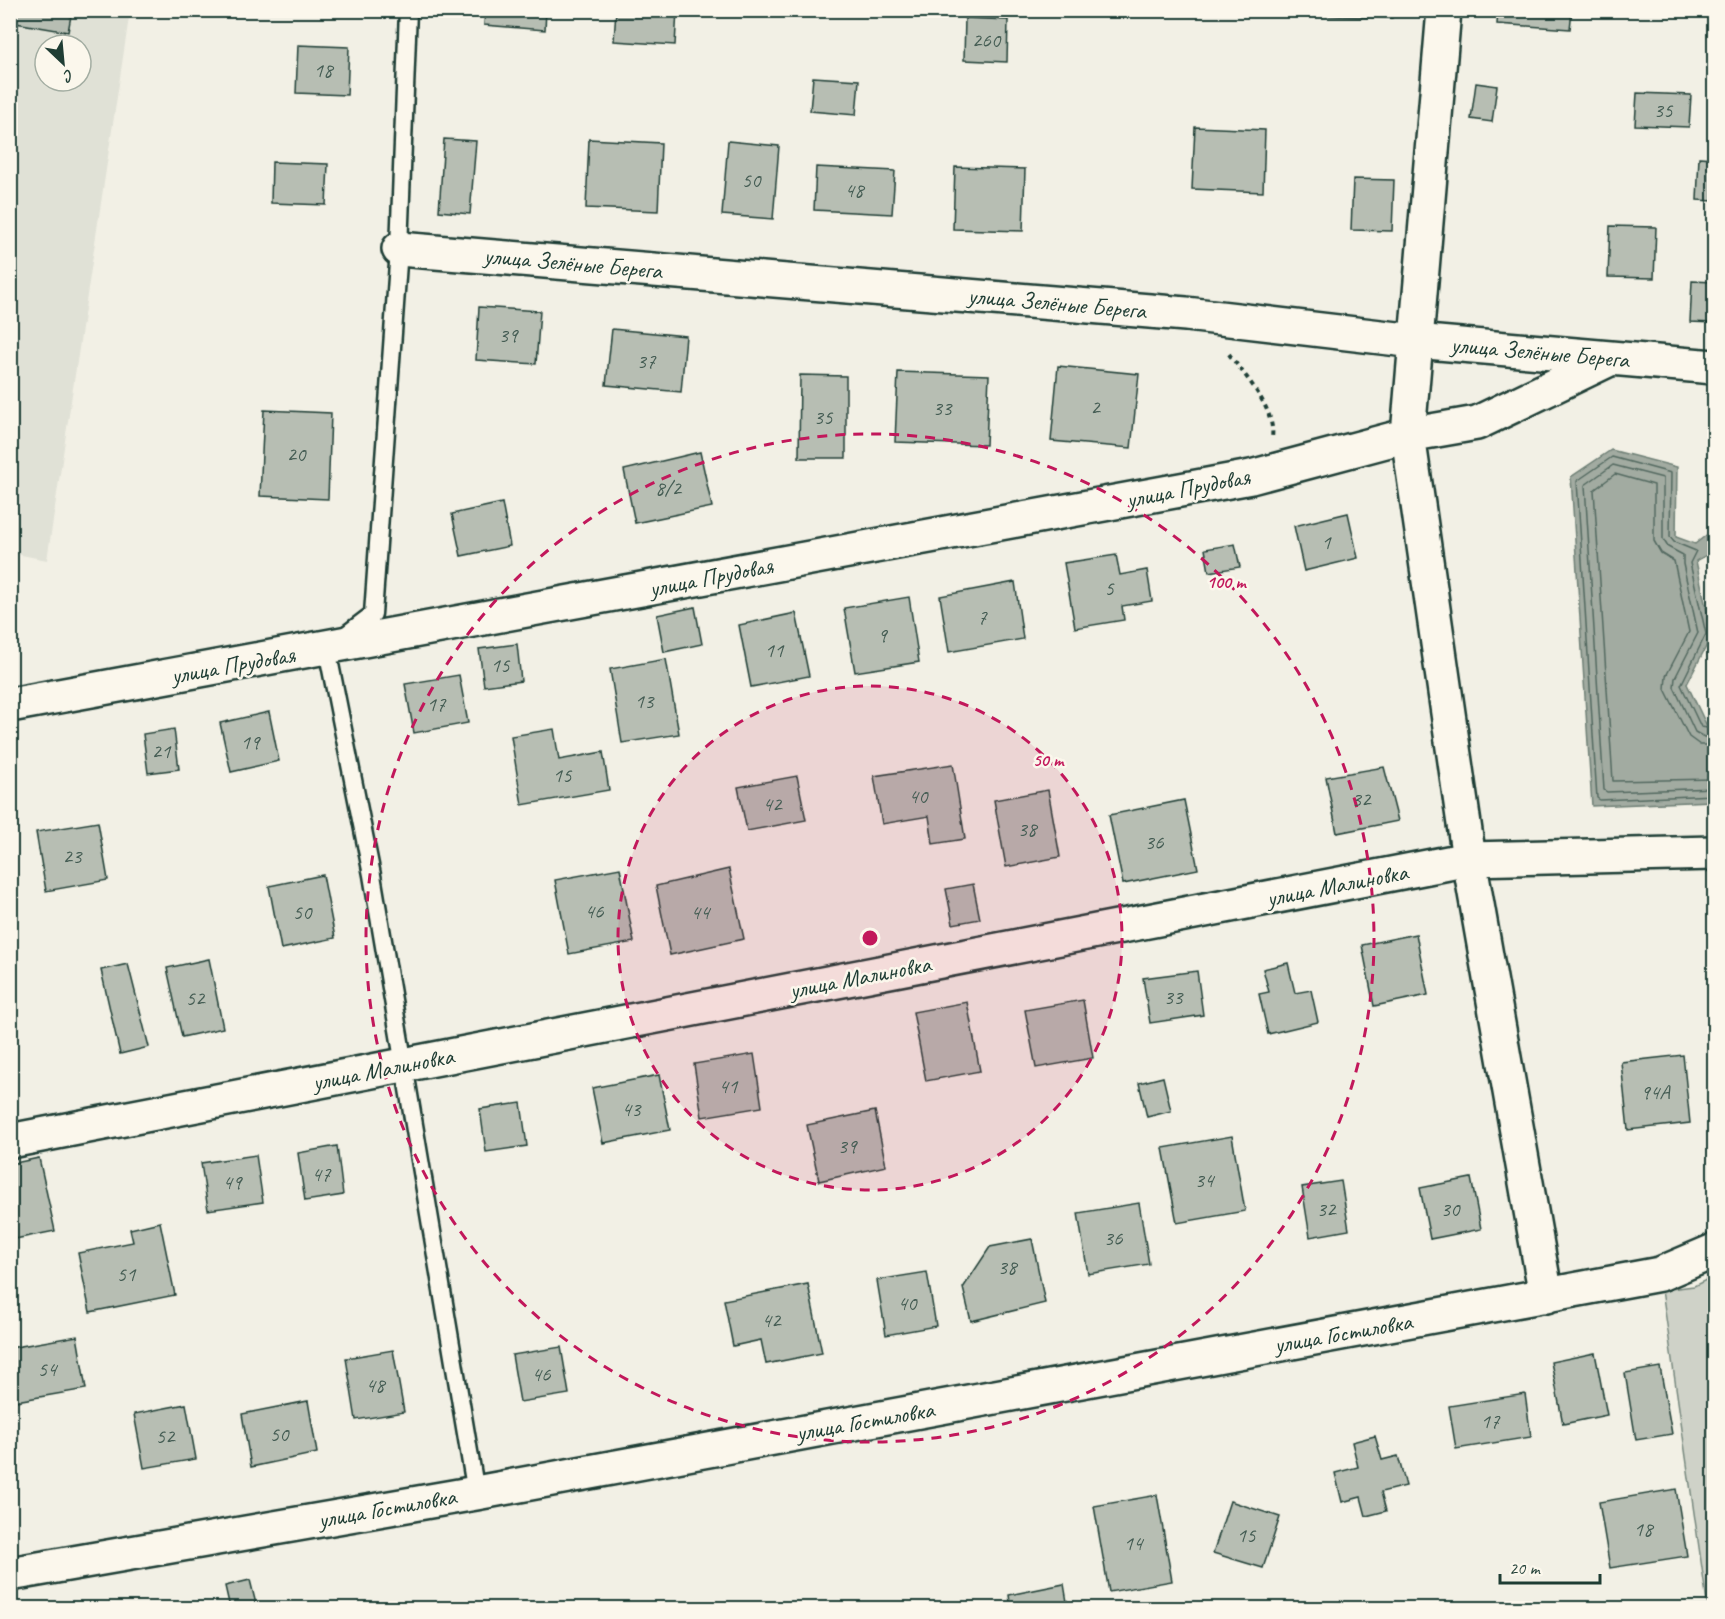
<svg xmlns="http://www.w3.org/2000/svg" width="1725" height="1619" font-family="Caveat,sans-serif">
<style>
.built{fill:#e0e1d6;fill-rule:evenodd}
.green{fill:#cfd2c8;stroke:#77887e;stroke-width:1.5}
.water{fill:#a2aba1;stroke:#6e7f75;stroke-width:1.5}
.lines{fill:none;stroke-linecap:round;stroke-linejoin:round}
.shore{stroke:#536960;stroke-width:1.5}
.building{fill:#b7beb3;stroke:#1f3d34;stroke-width:1.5}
.lane-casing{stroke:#1f3d34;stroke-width:21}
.street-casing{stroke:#1f3d34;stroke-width:38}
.path{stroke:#1f3d34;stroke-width:4;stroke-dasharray:4.5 4.5;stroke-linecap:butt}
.lane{stroke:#fbf7ec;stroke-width:16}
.street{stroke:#fbf7ec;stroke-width:33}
.ring{fill:none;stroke:#c2185b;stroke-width:3;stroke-dasharray:10 8}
.labels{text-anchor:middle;stroke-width:5;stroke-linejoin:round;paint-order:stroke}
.number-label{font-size:21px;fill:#455d54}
.street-label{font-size:24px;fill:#1f3d34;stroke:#fbf7ec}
.centre{fill:#c2185b;stroke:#fbf7ec;stroke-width:3}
.ring-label{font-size:18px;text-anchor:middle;font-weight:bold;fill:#c2185b;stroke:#fbf7ec;stroke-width:5;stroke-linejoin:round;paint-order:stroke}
</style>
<rect width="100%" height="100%" fill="#f2f0e5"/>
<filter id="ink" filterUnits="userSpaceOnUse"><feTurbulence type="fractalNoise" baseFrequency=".0167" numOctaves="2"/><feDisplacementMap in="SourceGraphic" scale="12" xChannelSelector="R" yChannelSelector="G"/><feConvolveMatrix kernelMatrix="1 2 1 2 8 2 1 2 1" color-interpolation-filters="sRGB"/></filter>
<g filter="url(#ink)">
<path class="built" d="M10,11h120l-83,549 -36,-7zM45,45h36v36h-36z"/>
<polygon class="green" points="1714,1276 1714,1602 1707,1603 1662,1290 1694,1286"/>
<polygon class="water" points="1611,450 1677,467 1676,537 1695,544 1714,529 1714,551 1696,561 1712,635 1687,684 1706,724 1714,723 1713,801 1592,806 1571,477"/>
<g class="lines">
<g class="shore">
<polyline points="1714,729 1701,727 1681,685 1706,634 1690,563 1696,551 1674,542 1670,537 1671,473 1612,457 1577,481 1597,798 1600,800 1714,795"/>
<polyline points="1714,736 1704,737 1695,732 1674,687 1675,678 1698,633 1683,564 1683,555 1668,547 1663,539 1663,478 1613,465 1585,485 1604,790 1607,792 1714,788"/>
<polyline points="1714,745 1700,745 1689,737 1665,689 1666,676 1689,632 1674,561 1661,553 1654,541 1654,485 1615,474 1594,490 1613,781 1714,779"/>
</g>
</g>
<g class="building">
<polygon points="10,10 72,10 68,32 10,22"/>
<polygon points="485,10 546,10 545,30 484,25"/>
<polygon points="616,10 677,10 675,45 614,41"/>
<polygon points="1306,10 1392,10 1392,18 1305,15"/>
<polygon points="1498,10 1572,10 1570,29 1497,24"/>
<polygon points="965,18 1008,20 1007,62 964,60"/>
<polygon points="298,45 349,47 347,95 296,93"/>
<polygon points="813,77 859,80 856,115 810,111"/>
<polygon points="1476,83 1497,86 1492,122 1471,119"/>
<polygon points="1637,93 1691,95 1689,127 1635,125"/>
<polygon points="1195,127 1265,130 1263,192 1192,189"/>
<polygon points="444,139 476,141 470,214 439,211"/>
<polygon points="589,139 661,143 658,211 586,208"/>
<polygon points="728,141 779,146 773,219 722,215"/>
<polygon points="1699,157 1714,158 1714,201 1697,200"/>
<polygon points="272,162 328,164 326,205 271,203"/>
<polygon points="816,167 895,171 892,214 814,210"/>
<polygon points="955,167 1025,169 1023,231 953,229"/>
<polygon points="1353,179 1394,180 1392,231 1351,230"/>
<polygon points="1610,226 1656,227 1654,278 1608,277"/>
<polygon points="1692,281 1714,282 1714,323 1690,322"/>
<polygon points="479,307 540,311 536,364 476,360"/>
<polygon points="612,329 686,336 681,392 606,385"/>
<polygon points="1058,366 1139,374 1131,448 1051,441"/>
<polygon points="898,372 989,375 986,445 895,442"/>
<polygon points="800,375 846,376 846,458 799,458"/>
<polygon points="264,410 331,413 328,499 260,496"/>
<polygon points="700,452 712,507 635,523 624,470"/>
<polygon points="502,503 510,546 461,556 452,514"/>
<polygon points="1348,513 1358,558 1304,571 1294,526"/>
<polygon points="1235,544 1240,567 1209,572 1205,549"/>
<polygon points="1116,555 1120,575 1147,570 1152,601 1122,606 1124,620 1075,628 1064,563"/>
<polygon points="1015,582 1023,639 949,652 940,596"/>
<polygon points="909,597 919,662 855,672 844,608"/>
<polygon points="695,607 702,644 664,652 657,615"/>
<polygon points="796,613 809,676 751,687 739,625"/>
<polygon points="517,644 521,681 484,686 479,649"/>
<polygon points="666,659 679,734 622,743 610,669"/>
<polygon points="459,675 468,723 414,733 405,684"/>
<polygon points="269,712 279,761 231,772 220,723"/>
<polygon points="174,729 179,769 148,773 143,734"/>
<polygon points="554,729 559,760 603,752 609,790 522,805 511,736"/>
<polygon points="953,764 965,839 933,844 929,816 882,824 874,776"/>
<polygon points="1384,767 1398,821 1337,833 1326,777"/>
<polygon points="797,776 806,820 747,831 738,787"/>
<polygon points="1048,790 1060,857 1006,867 994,800"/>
<polygon points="1184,800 1198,869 1123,884 1109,815"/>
<polygon points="98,822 108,880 46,891 36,832"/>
<polygon points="620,868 634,942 569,954 555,880"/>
<polygon points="729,869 744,939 670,955 656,886"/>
<polygon points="323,875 335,938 281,949 269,886"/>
<polygon points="973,884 980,919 953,924 946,889"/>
<polygon points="1416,934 1428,995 1374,1006 1362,945"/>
<polygon points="209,959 223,1028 182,1037 167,968"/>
<polygon points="1288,963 1295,993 1311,990 1318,1022 1268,1034 1259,994 1269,992 1263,969"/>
<polygon points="128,964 149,1047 120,1054 101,970"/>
<polygon points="1197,971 1203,1015 1150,1023 1143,978"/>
<polygon points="1083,1000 1093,1058 1036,1068 1025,1010"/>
<polygon points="967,1002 980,1071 926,1081 913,1012"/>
<polygon points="754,1054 762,1107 702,1117 694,1064"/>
<polygon points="1683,1055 1690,1123 1628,1130 1621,1062"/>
<polygon points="659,1075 670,1130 603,1143 592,1088"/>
<polygon points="1163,1077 1171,1111 1147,1117 1139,1083"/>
<polygon points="521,1103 527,1146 486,1152 480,1109"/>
<polygon points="875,1111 886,1166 819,1181 807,1125"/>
<polygon points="1232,1136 1245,1211 1177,1223 1163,1148"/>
<polygon points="337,1146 343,1195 305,1201 298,1153"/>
<polygon points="256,1155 263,1202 208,1210 201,1163"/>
<polygon points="39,1158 55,1231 10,1240 10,1164"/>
<polygon points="1471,1178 1481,1229 1430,1239 1420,1188"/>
<polygon points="1341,1181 1349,1230 1310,1237 1302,1187"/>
<polygon points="1139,1203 1149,1264 1088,1274 1078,1213"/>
<polygon points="160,1222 175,1295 90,1312 78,1253 133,1242 130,1229"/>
<polygon points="1032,1239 1045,1303 971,1321 963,1288 990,1247"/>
<polygon points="927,1272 936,1326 886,1335 877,1280"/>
<polygon points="808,1284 822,1353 766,1364 761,1340 733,1346 724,1300"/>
<polygon points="77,1336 86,1389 10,1402 10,1348"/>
<polygon points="561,1347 569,1394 520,1402 512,1355"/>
<polygon points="393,1350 404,1412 356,1420 346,1358"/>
<polygon points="1595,1353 1607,1415 1563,1424 1551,1362"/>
<polygon points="1660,1367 1672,1434 1636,1440 1625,1373"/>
<polygon points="1525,1394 1531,1437 1456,1449 1449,1406"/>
<polygon points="308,1401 317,1453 251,1467 242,1414"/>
<polygon points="186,1404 196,1459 144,1468 134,1414"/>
<polygon points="1375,1436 1382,1460 1398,1456 1406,1486 1381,1492 1386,1511 1366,1516 1361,1497 1342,1502 1335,1473 1358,1467 1352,1442"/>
<polygon points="1676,1489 1687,1556 1610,1568 1599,1502"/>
<polygon points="1157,1495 1172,1581 1109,1592 1094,1506"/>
<polygon points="1230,1501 1280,1517 1263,1568 1213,1553"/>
<polygon points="250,1580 257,1608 230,1608 225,1586"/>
<polygon points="1064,1584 1068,1608 1011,1608 1009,1595"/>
</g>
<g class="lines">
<g class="lane-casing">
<polyline id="lane" points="408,10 399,249 373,614 327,649 372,875 476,1493"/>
</g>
<g class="street-casing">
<g id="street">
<polyline points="1444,10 1408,435 1469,859 1546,1296"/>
<polyline points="399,249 1186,314 1415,341 1714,367"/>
<polyline points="10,705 1251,477 1408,435 1477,423 1610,359"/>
<polyline points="10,1141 1469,859 1714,853"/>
<polyline points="10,1574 476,1493 1660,1274 1714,1251"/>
</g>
</g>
<path class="path" d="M1229,354c16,22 47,55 43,84"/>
<use href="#lane" class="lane"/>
<use href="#street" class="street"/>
</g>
</g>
<circle cx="870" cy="938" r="252" fill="#c2185b" fill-opacity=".12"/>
<g class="ring">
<circle cx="870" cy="938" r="252"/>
<circle cx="870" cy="938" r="504"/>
</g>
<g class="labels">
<g class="number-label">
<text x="986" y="47">260</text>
<text x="323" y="77">18</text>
<text x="1663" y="117">35</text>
<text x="751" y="187">50</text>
<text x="854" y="197">48</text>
<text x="508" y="342">39</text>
<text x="646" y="368">37</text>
<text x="1095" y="414">2</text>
<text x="942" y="415">33</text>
<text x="823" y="424">35</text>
<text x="296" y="461">20</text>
<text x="668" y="495">8/2</text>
<text x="1326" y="549">1</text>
<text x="1109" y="595">5</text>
<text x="982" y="624">7</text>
<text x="882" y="642">9</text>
<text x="774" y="657">11</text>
<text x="500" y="672">15</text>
<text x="644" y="708">13</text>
<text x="436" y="711">17</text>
<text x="250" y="749">19</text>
<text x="161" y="758">21</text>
<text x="562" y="782">15</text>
<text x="918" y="803">40</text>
<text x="1361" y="806">32</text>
<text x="772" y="811">42</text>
<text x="1027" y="836">38</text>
<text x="1154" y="849">36</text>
<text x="72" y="863">23</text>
<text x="594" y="918">46</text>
<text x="302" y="919">50</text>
<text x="700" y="919">44</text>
<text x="1173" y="1004">33</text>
<text x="195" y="1005">52</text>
<text x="728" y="1093">41</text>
<text x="1655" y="1099">94А</text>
<text x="631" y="1116">43</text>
<text x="847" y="1153">39</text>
<text x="321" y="1181">47</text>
<text x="1204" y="1187">34</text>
<text x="232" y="1189">49</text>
<text x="1326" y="1216">32</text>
<text x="1450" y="1216">30</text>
<text x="1113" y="1245">36</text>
<text x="1007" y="1274">38</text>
<text x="126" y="1281">51</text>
<text x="907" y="1310">40</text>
<text x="771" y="1327">42</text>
<text x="47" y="1376">54</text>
<text x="541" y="1381">46</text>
<text x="375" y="1392">48</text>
<text x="1490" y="1428">17</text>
<text x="279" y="1441">50</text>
<text x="165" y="1443">52</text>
<text x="1643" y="1536">18</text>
<text x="1246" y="1542">15</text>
<text x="1133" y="1550">14</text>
</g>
<g class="street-label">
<text transform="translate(573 263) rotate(5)" y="8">улица Зелёные Берега</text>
<text transform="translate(1057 303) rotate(5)" y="8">улица Зелёные Берега</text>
<text transform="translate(1540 352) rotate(5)" y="8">улица Зелёные Берега</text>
<text transform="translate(1188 488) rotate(-11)" y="8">улица Прудовая</text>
<text transform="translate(711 577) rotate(-11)" y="8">улица Прудовая</text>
<text transform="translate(233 665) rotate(-10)" y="8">улица Прудовая</text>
<text transform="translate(1337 885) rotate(-11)" y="8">улица Малиновка</text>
<text transform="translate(860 977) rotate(-11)" y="8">улица Малиновка</text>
<text transform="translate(383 1069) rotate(-11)" y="8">улица Малиновка</text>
<text transform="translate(1343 1333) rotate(-10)" y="8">улица Гостиловка</text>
<text transform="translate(865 1421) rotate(-10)" y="8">улица Гостиловка</text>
<text transform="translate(387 1508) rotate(-10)" y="8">улица Гостиловка</text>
</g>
</g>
<circle cx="870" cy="938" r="9" class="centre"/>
<g class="ring-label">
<text x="1226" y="588">100 m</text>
<text x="1048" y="766">50 m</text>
</g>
<rect width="1725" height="1619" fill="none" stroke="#fbf7ec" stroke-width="36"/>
<rect x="18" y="18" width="1689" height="1583" fill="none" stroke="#1f3d34" stroke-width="2" filter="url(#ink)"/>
<g transform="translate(63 63) rotate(154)"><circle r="28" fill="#fbf7ec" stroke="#a3ada2" stroke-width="1.5"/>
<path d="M0-4.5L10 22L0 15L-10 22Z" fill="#1f3d34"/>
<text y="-9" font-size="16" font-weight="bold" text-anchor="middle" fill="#1f3d34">С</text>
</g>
<path d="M1500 1574v9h100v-9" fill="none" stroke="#1f3d34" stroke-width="3"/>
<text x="1509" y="1574" font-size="18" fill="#1f3d34" stroke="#fbf7ec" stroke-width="4.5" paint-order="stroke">20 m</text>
</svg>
